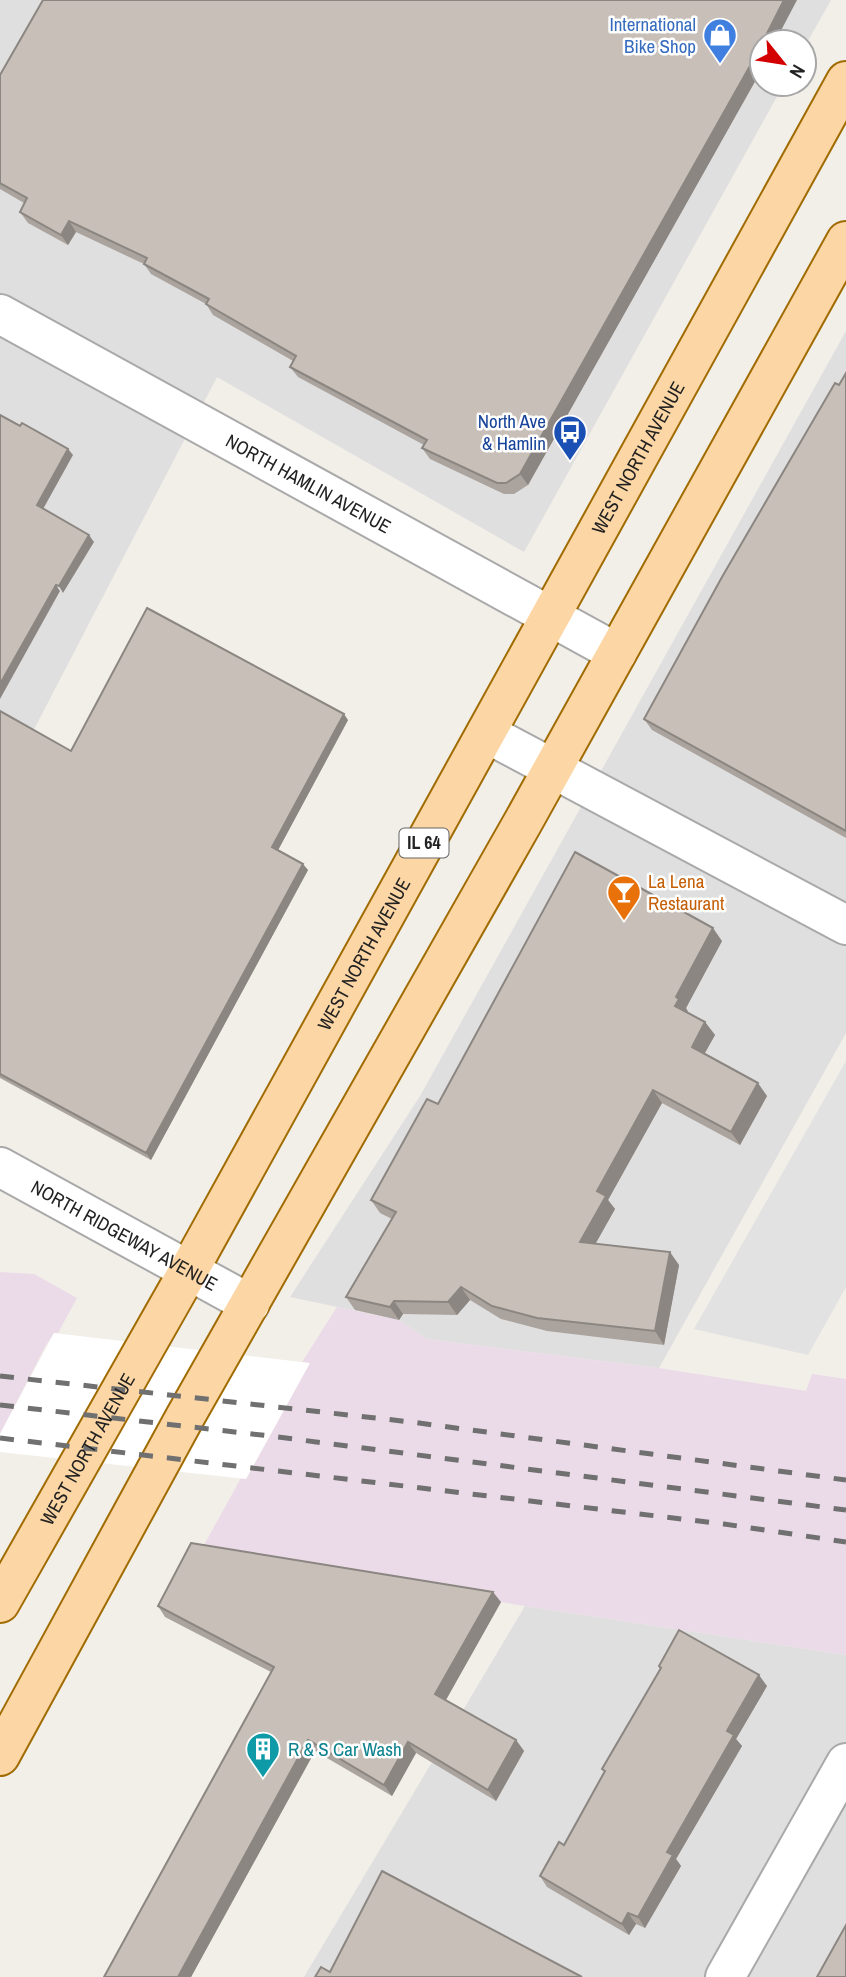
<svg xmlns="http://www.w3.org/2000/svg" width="846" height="1977" font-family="'Archivo Narrow',sans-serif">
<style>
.residential{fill:#e0dfdf}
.industrial{fill:#ebdbe8}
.parking{fill:#e2e2e2}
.pier{fill:#fff}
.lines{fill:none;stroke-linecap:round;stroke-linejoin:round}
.minor-casing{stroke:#a9a9a9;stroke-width:42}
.major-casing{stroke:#a06b00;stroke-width:42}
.minor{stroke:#fff;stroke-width:38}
.major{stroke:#fcd6a4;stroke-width:38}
.rail{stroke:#707070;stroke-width:5;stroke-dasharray:14 14;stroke-linecap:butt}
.wall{fill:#aba49e}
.shaded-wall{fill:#8b8681}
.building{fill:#c7bfb8;stroke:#8b8681;stroke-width:2}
.labels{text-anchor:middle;stroke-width:5;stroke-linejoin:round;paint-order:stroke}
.shield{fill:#fff;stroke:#646464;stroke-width:2}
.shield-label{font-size:18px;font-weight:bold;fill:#222}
.shop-label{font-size:19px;fill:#366cbe;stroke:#fff;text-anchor:end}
.transit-label{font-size:19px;fill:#164399;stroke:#fff;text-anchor:end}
.street-label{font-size:19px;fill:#222;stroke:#fff}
.food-label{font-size:19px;fill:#c56008;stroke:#fff;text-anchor:start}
.culture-label{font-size:19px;fill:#0d838f;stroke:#fff;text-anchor:start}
</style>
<rect width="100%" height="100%" fill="#f2efe9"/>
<g class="residential">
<polygon points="0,0 831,0 804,48 804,42 762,42 762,84 784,84 524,552 217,377 15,766 0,757"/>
<polygon points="846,331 846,1033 659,1368 427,1339 399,1320 290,1297 420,1096"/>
<polygon points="525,1606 846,1655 846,1977 304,1977"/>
</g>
<g class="industrial">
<polygon points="0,1272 34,1274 77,1298 58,1333 54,1333 45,1347 0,1434"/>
<polygon points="337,1307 399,1320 427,1339 659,1368 806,1391 812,1374 846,1379 846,1655 525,1606 199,1554 241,1478 246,1479 309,1363 302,1362"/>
</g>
<polygon class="parking" points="846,1061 846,1287 808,1355 694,1329"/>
<polygon class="pier" points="54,1333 310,1363 246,1479 0,1452 0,1434"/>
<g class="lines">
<g class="minor-casing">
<g id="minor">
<path id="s1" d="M0,314l617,339"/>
<polyline points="486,733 846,925"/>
<path id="s2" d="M0,1167l250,137"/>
<polyline points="725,1977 846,1763"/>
</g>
</g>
<g class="major-casing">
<g id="major">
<path id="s3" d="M0,1603l189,-333 657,-1189"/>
<polyline points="0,1756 185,1417 523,822 846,241"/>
</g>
</g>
<use href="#minor" class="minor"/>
<use href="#major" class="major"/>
<g class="rail">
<polyline points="0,1376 411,1422 846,1480"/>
<polyline points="0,1405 270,1436 846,1510"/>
<polyline points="0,1438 724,1524 846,1542"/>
</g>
</g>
<g class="wall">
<polygon points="762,42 762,69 528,485 514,494 504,494 430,459 422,448 424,445 298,377 290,367 293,361 213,315 206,304 151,274 144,264 76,232 68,245 28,223 20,212 24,203 0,189 0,75"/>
<polygon points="846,373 846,838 652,730 644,719"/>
<polygon points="0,711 71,751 348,720 278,850 308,870 151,1160 0,1078"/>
<polygon points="722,941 686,1008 688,1012 705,1022 715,1035 704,1054 767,1096 740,1145 662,1103 608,1200 615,1209 596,1243 679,1265 664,1345 547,1331 501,1319 470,1300 457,1315 403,1314 399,1320 355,1310 346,1297 392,1219 380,1213 371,1200 438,1104"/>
<polygon points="501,1602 446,1700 516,1740 524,1751 496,1801 416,1753 392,1796 315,1751 191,1977 104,1977 271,1672 165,1617 158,1606"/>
<polygon points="659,1666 767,1686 736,1739 742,1746 676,1859 681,1866 645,1928 636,1924 629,1935 547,1887 540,1876 564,1845 604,1772 602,1769 661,1669"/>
</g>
<g class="shaded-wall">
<polygon points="784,0 797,0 775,42 763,42"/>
<polygon points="762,43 762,69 528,485 520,474"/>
<polygon points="69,221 76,232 68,245 61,235"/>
<polygon points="68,449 73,455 42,511 37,505"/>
<polygon points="89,535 94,542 63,593 59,586"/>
<polygon points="56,585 60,591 0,699 0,684"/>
<polygon points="344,714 348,720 276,854 272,847"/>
<polygon points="303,864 308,870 151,1160 146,1153"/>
<polygon points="713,928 722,941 686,1008 688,1012 684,1019 675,1006 676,997"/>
<polygon points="705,1022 715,1035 701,1060 692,1047"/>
<polygon points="758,1083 767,1096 740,1145 731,1132"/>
<polygon points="653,1090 662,1103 608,1200 615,1209 589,1255 580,1242 597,1191"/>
<polygon points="670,1252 679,1265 664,1345 655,1331"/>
<polygon points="461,1287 470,1300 457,1315 448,1302"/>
<polygon points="394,1301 403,1314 399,1320 390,1307"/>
<polygon points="493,1592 501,1602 443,1705 435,1694"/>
<polygon points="759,1675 767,1686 736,1739 742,1746 676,1859 681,1866 645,1928 638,1917 667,1852 727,1731"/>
<polygon points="308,1740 315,1751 191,1977 178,1977"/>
<polygon points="516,1740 524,1751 496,1801 488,1790"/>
<polygon points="408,1742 416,1753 392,1796 384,1785"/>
<polygon points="628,1913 636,1924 629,1935 622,1924"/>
</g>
<g class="building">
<polygon points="43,0 784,0 755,57 520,474 506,483 497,483 422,448 427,440 290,367 296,356 206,304 209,299 144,264 147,258 69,221 61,235 20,212 27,198 0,183 0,75"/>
<polygon points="846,373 846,831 644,719 722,577 835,383 839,385"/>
<polygon points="0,415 20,426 22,423 68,449 37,505 89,535 59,586 56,585 0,684"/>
<polygon points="147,608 344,714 272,847 303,864 146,1153 0,1074 0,711 71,751"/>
<polygon points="575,852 713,928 676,997 679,999 675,1006 705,1022 692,1047 758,1083 731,1132 653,1090 597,1191 606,1196 580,1242 670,1252 655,1331 537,1318 492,1306 461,1287 448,1302 394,1301 390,1307 346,1297 396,1212 371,1200 427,1099 438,1104"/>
<polygon points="191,1543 493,1592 435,1694 516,1740 488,1790 408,1742 384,1785 308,1740 178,1977 104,1977 274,1667 158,1606"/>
<polygon points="679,1630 759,1675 727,1731 734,1735 667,1852 673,1855 638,1917 628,1913 622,1924 540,1876 559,1842 564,1845 605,1771 602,1769 661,1668 659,1666"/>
<polygon points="382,1871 582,1977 315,1977 321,1967 330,1972"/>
<polygon points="846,1925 846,1977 817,1977"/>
</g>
<defs>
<g id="shop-pin" transform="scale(1.75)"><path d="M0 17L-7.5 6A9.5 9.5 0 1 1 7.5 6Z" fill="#3f7fe0" stroke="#fff"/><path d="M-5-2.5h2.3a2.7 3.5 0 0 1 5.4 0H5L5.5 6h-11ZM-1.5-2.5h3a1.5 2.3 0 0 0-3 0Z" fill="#fff"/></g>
<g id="bus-pin" transform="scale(1.75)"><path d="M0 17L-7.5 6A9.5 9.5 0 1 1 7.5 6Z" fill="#1a4fb4" stroke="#fff"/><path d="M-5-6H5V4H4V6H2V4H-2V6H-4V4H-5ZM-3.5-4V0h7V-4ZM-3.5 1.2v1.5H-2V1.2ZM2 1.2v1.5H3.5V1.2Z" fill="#fff"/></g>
<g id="bar-pin" transform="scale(1.75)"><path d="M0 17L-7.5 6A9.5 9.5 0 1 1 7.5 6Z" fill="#e8710a" stroke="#fff"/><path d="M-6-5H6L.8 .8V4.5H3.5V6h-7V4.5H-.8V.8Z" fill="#fff"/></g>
<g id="building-pin" transform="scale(1.75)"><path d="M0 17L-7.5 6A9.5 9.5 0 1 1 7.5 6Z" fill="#0f9aa8" stroke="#fff"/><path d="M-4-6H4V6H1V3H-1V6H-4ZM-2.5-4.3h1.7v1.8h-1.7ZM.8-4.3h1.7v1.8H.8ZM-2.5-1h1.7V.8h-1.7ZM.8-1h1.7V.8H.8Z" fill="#fff"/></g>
</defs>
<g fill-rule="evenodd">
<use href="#shop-pin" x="720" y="35"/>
<use href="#bus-pin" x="570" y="432"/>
<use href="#bar-pin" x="624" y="892"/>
<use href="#building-pin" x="263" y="1749"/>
</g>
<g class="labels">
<rect class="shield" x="399.5" y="828.5" width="49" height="29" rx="5"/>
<g class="shield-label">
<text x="424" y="849">IL 64</text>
</g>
<g class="shop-label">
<text x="696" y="31">International<tspan x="696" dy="22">Bike Shop</tspan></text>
</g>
<g class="transit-label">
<text x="546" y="428">North Ave<tspan x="546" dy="22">&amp; Hamlin</tspan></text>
</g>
<g class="street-label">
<text dy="7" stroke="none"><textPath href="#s3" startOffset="1311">WEST NORTH AVENUE</textPath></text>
<text dy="7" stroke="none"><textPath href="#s1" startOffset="352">NORTH HAMLIN AVENUE</textPath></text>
<text dy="7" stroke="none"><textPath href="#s3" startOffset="744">WEST NORTH AVENUE</textPath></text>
<text dy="7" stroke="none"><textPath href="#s2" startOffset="142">NORTH RIDGEWAY AVENUE</textPath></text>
<text dy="7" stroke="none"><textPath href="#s3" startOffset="177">WEST NORTH AVENUE</textPath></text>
</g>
<g class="food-label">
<text x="648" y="888">La Lena<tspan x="648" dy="22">Restaurant</tspan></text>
</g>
<g class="culture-label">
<text x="288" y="1756">R &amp; S Car Wash</text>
</g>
</g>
<g transform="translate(783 63) rotate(120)"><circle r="33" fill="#ffffff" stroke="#a7a7a7" stroke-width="2"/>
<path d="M0-5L12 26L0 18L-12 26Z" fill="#d40000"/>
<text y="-10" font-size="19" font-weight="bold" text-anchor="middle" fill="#222222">N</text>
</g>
</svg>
